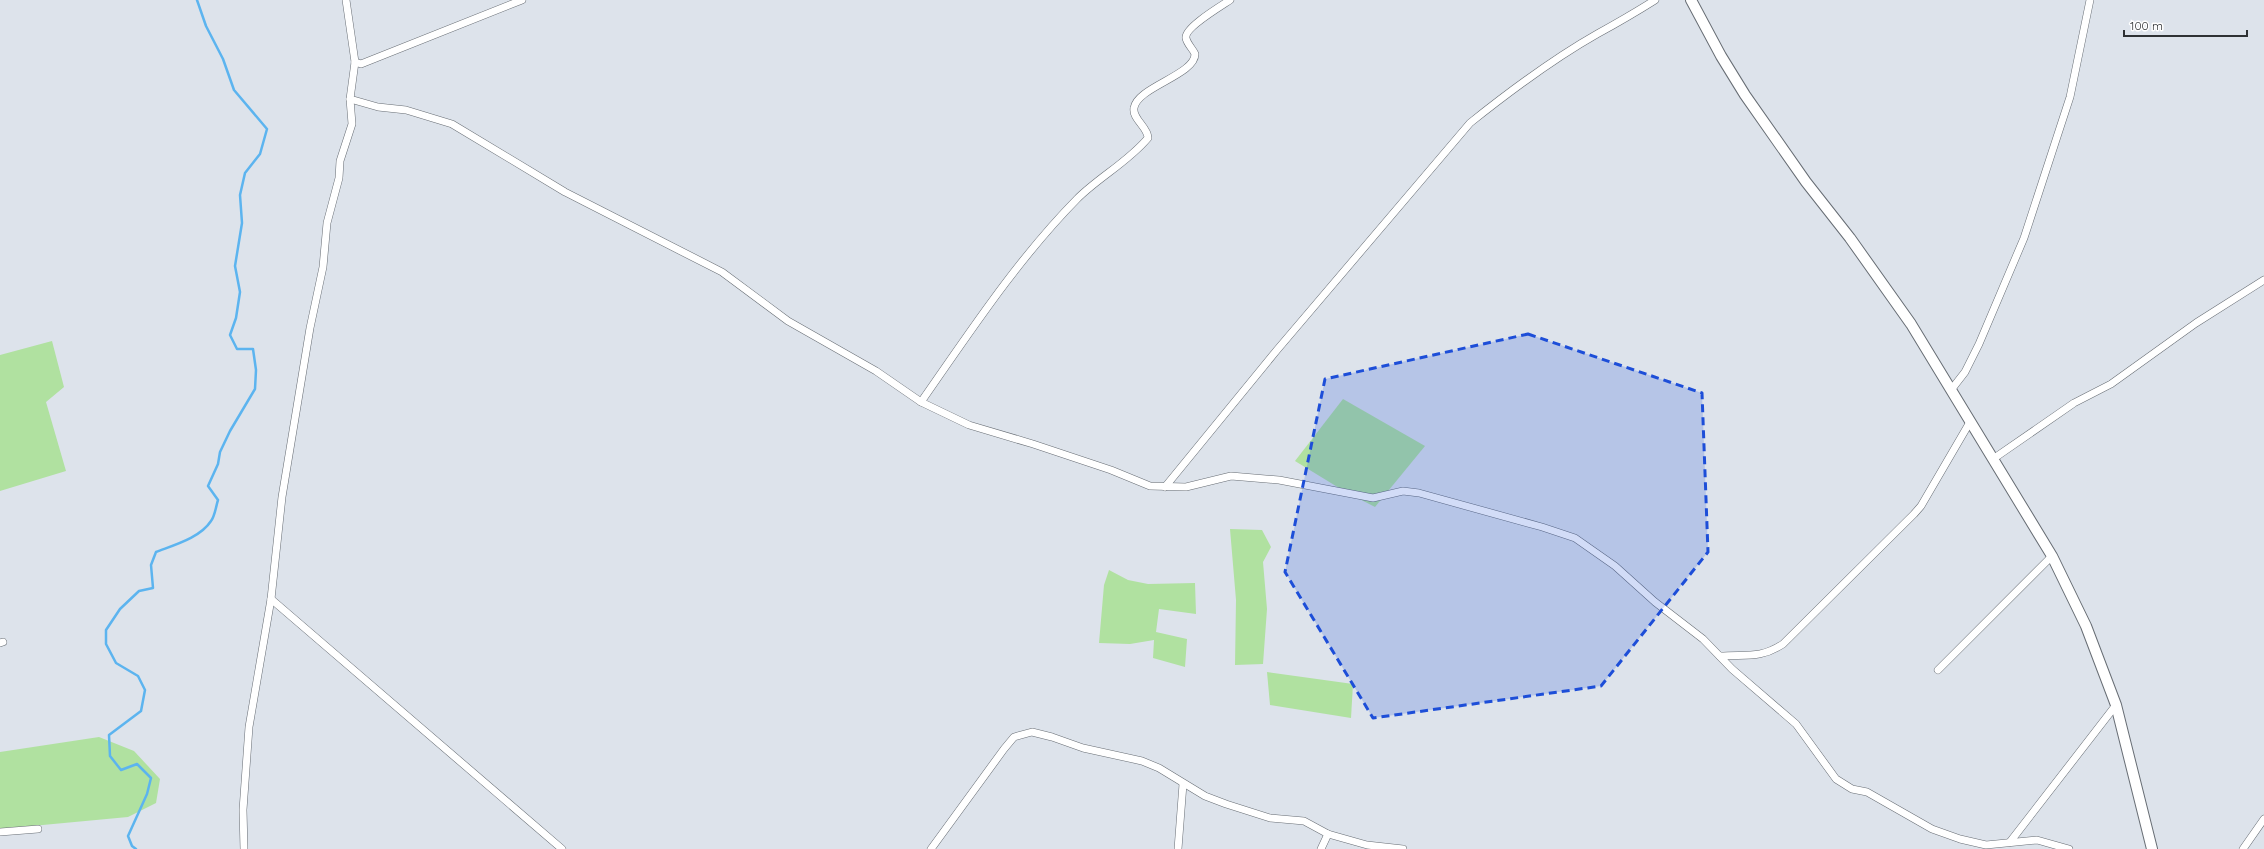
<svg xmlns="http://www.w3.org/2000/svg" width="2264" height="849" font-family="Quicksand,sans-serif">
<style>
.green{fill:#b0e1a0}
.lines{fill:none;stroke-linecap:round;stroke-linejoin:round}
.stream{stroke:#5cb4ef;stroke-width:2.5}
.street-casing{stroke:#676d74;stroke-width:8}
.secondary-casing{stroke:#676d74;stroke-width:12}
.street{stroke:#fff;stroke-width:7}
.secondary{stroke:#fff;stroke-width:10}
.marked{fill:#1d4ed8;fill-opacity:0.2;stroke:#1d4ed8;stroke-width:3;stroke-dasharray:8 5;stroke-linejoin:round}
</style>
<rect width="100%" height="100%" fill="#dde3eb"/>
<g class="green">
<polygon points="52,341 64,387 46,402 66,471 0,491 0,355"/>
<polygon points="1343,399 1425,446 1375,507 1344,491 1295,461"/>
<polygon points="1230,529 1262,530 1271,547 1263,562 1267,609 1263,664 1235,665 1236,600"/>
<polygon points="1109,570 1128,580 1148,584 1195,583 1196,614 1159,609 1156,632 1187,639 1185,667 1153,658 1154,640 1130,644 1099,643 1104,585"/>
<polygon points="1267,672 1353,684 1351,718 1270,705"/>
<polygon points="99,737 134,751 160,779 156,803 128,817 0,829 0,752"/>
</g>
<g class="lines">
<path class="stream" d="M136,849l-4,-3 -4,-10 19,-42 4,-16 -14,-14 -16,6 -11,-14 -1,-21 32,-24 4,-21 -7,-14 -22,-13 -10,-19v-14l14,-21 19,-18 14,-3 -2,-23 5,-13c18,-7 44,-14 55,-31 4,-5 5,-15 7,-21l-10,-14 10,-22 2,-12 10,-21 25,-42 1,-19 -3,-21h-16l-7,-14 6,-17 4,-26 -5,-26 7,-43 -2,-28 5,-22 15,-19 7,-25 -33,-39 -11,-31 -17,-33 -9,-26"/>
<g class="street-casing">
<g id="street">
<polyline points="355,62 361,64 522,0"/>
<polyline points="350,99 378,107 406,110 452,124 565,192 722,272 788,321 876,371 921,402 969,425 1033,444 1111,470 1150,486 1186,487 1231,476 1279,480 1373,498 1403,491 1419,493 1542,527 1575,538 1615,566 1655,602 1703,639 1732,669 1796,724 1836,779 1852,789 1867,792 1932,829 1960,839 1986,845 2037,840 2069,849"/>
<polyline points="1951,390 1965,372 1979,344 2024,238 2070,97 2090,0"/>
<path d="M921,402c49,-70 96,-142 156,-203 22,-22 51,-37 71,-61 0,-11 -16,-19 -14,-30 3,-21 61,-33 61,-54 -2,-5 -8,-10 -9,-16 -2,-10 35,-32 44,-38"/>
<polyline points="1993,459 2074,403 2111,384 2196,323 2264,280"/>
<path d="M1165,487l112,-137 193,-227c40,-32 83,-64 127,-89 20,-11 39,-22 58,-34"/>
<polyline points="271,599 562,849"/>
<polyline points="0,643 3,642"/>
<path d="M1720,656c26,-2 40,3 63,-12l131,-130 7,-8 49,-84"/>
<polyline points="1938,670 2052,556"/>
<polyline points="0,832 38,829"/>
<polyline points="2010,842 2116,705"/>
<polyline points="244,849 243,810 249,727 271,599 282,497 310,328 323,267 327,223 339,178 340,161 352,124 350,99 355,62 346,0"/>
<polyline points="931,849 1004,749 1014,737 1032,732 1052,737 1083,748 1142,761 1159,768 1205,796 1226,804 1270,818 1304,821 1328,834 1367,845 1403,849"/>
<polyline points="1178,849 1183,784"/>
<polyline points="1321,849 1328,834"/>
<polyline points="2243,849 2264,819"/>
</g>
</g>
<g class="secondary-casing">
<polyline id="secondary" points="1691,0 1721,56 1745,95 1806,182 1850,238 1911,324 2052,556 2086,626 2116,705 2152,849"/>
</g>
<use href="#street" class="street"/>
<use href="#secondary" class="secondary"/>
</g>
<path class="marked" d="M1528,334l174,59 6,159 -107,134 -228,32 -88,-146 40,-193z"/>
<path d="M2124 30v6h123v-6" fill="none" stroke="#2e3134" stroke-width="2"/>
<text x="2130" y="30" font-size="12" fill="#2e3134" stroke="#ffffff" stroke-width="3" paint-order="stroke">100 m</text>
</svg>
